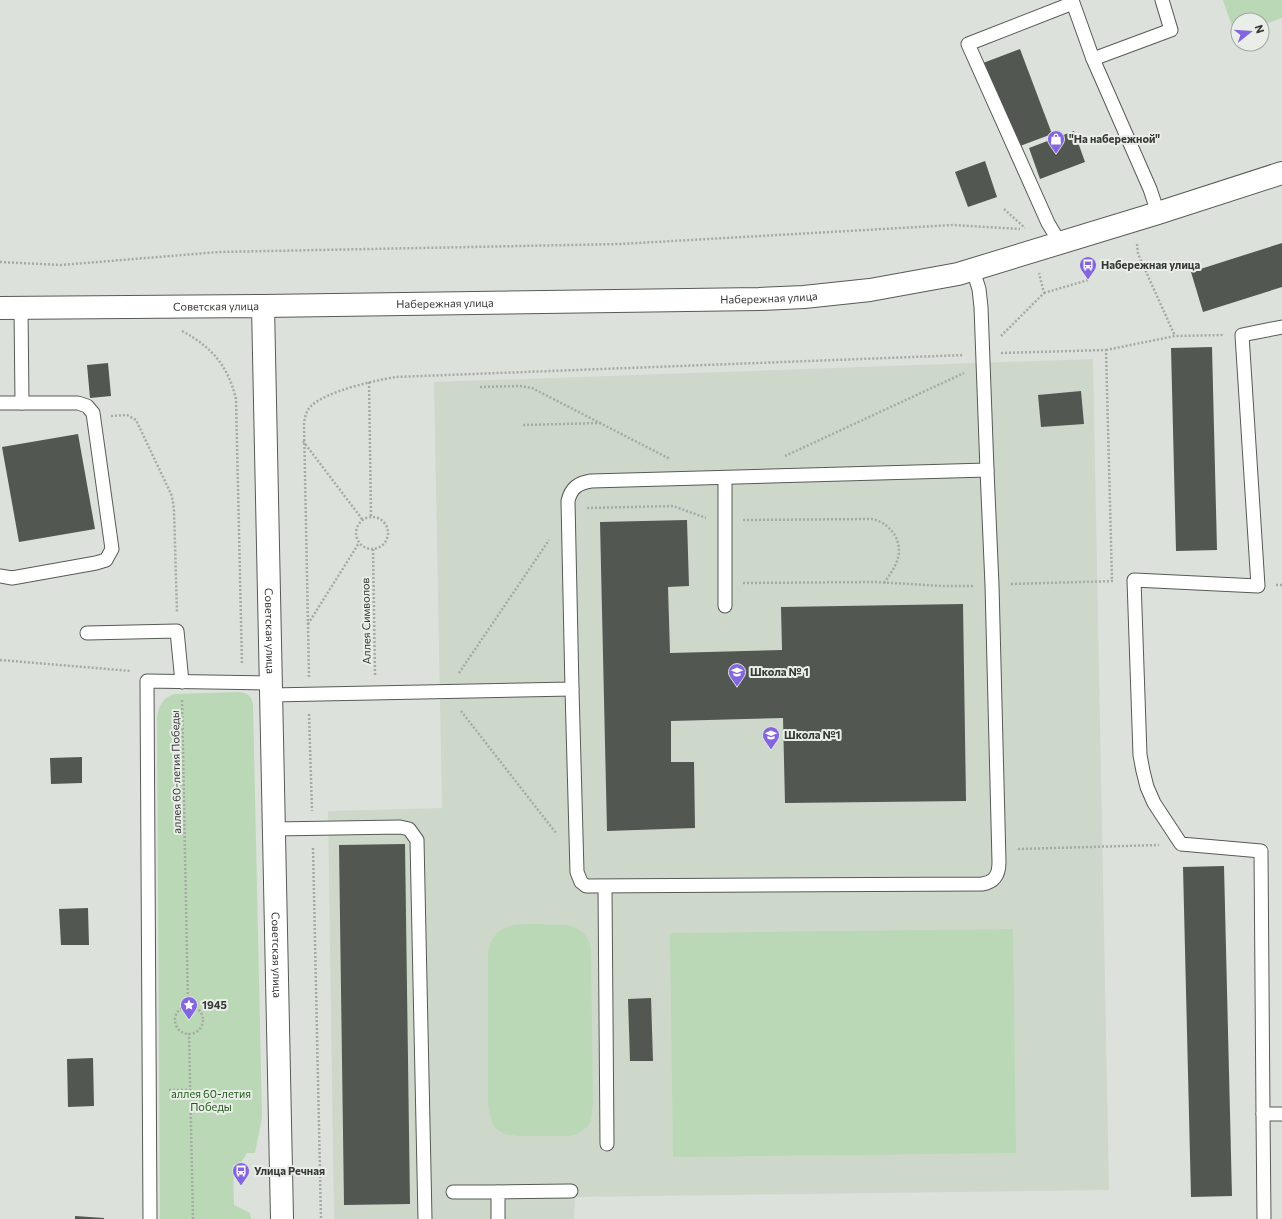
<svg xmlns="http://www.w3.org/2000/svg" width="1282" height="1219" font-family="Commissioner,sans-serif">
<style>
.built{fill:#cdd8cb}
.green{fill:#bad8b5}
.building{fill:#525751}
.lines{fill:none;stroke-linecap:round;stroke-linejoin:round}
.service-casing{stroke:#565b55;stroke-width:15}
.tertiary-casing{stroke:#565b55;stroke-width:24}
.secondary-casing{stroke:#565b55;stroke-width:24}
.path{stroke:#a6aaa5;stroke-width:2.5;stroke-dasharray:2 2;stroke-linecap:butt}
.service{stroke:#fff;stroke-width:13}
.tertiary{stroke:#fff;stroke-width:22}
.secondary{stroke:#fff;stroke-width:22}
.labels{text-anchor:middle;stroke-width:4;stroke-linejoin:round;paint-order:stroke}
.poi-label{font-size:11px;font-weight:bold;fill:#373936;stroke:#e9efe8;text-anchor:start}
.street-label{font-size:11px;fill:#373936;stroke:#e9efe8}
.park-label{font-size:11px;fill:#205918;stroke:#e9efe8}
</style>
<rect width="100%" height="100%" fill="#dce2db"/>
<polygon class="built" points="1093,359 1109,1190 575,1197 574,1219 334,1219 328,811 442,808 434,382"/>
<g class="green">
<polygon points="1223,0 1282,0 1282,18 1262,25 1262,20 1238,20 1238,34 1235,35"/>
<path d="M239,692c8,1 12,3 14,12l9,413 -7,36h-8l-7,11 -7,1 1,40 16,8 1,6h-91l-3,-502c2,-12 6,-19 17,-23z"/>
<path d="M566,925c14,2 24,11 25,25l2,154 -2,16 -4,7 -8,6 -9,3h-53l-13,-2 -9,-6 -3,-5 -4,-18v-150c3,-41 48,-30 78,-30z"/>
<polygon points="1013,929 1016,1153 673,1157 670,933"/>
</g>
<g class="building">
<polygon points="1020,49 1052,134 1015,148 983,63"/>
<polygon points="1074,131 1085,162 1040,179 1029,148"/>
<polygon points="985,161 997,197 968,207 955,172"/>
<polygon points="1282,243 1282,287 1203,312 1191,272"/>
<polygon points="1212,347 1217,550 1176,551 1171,348"/>
<polygon points="108,363 111,396 90,398 87,365"/>
<polygon points="1081,391 1084,424 1041,427 1038,395"/>
<polygon points="78,434 95,529 19,542 2,447"/>
<polygon points="687,520 689,586 668,587 670,653 782,650 781,607 963,604 966,801 785,803 783,718 671,721 671,762 694,762 695,828 607,831 600,522"/>
<polygon points="82,757 82,783 51,784 50,758"/>
<polygon points="405,844 410,1204 344,1205 339,845"/>
<polygon points="1224,866 1232,1196 1191,1197 1183,867"/>
<polygon points="88,908 89,945 61,945 59,909"/>
<polygon points="651,998 653,1061 630,1061 628,999"/>
<polygon points="93,1058 94,1106 68,1107 67,1059"/>
<polygon points="75,1216 104,1218 104,1219 75,1219"/>
</g>
<g class="lines">
<g class="service-casing">
<g id="service">
<polyline points="1093,59 1171,30 1162,0"/>
<polyline points="1060,243 1048,223 968,44 1073,3 1093,59 1150,189 1158,213"/>
<polyline points="1282,327 1242,335 1258,586 1134,580 1140,755 1143,771 1147,787 1154,803 1181,844 1261,851 1263,1114 1282,1114"/>
<polyline points="0,403 22,403 21,308"/>
<polyline points="725,478 725,606"/>
<polyline points="0,576 12,578 96,563 106,560 112,549 93,413 87,406 78,403 22,403"/>
<polyline points="87,633 177,631 182,682"/>
<path d="M572,689l5,183 4,10 5,4 396,-2c13,-2 17,-9 17,-22l-7,-277 -5,-115"/>
<path d="M271,695l301,-6 -4,-188c3,-13 10,-18 23,-20l396,-11 -6,-163 -2,-18 -6,-19"/>
<polyline points="274,829 400,827 409,829 417,840 425,1219"/>
<polyline points="605,887 607,1144"/>
<polyline points="1263,1114 1264,1219"/>
<polyline points="453,1192 498,1192"/>
<polyline points="150,1219 147,681 270,683"/>
<polyline points="498,1219 498,1192 571,1191"/>
</g>
</g>
<g class="tertiary-casing">
<g id="tertiary">
<path id="s1" d="M263,306l496,-7 45,-2 66,-7 88,-16 200,-61 124,-40"/>
</g>
</g>
<g class="secondary-casing">
<g id="secondary">
<path id="s2" d="M0,308l263,-2 19,913"/>
</g>
</g>
<g class="path">
<polyline points="1004,209 1025,228"/>
<polyline points="1137,244 1138,254 1175,336"/>
<polyline points="0,262 61,265 219,252 620,244 953,225 1020,229"/>
<polyline points="1044,293 1088,280"/>
<path d="M182,331c30,16 46,35 54,68l6,266"/>
<polyline points="1001,336 1044,293 1039,273"/>
<polyline points="1106,350 1175,336 1224,335"/>
<polyline points="1001,353 1106,350 1112,581"/>
<polyline points="369,382 371,516"/>
<polyline points="480,387 520,386 532,388 670,459"/>
<polyline points="111,416 127,415 136,420 172,496 174,510 177,612"/>
<polyline points="523,425 601,423"/>
<polyline points="303,441 362,519"/>
<polyline points="785,456 964,373"/>
<polyline points="587,508 673,506 706,518"/>
<circle cx="372" cy="533" r="16"/>
<path d="M743,520l129,-1c19,4 32,23 25,42 -3,8 -8,15 -13,22"/>
<polyline points="373,549 375,675"/>
<polyline points="743,583 876,582 943,586 974,586"/>
<polyline points="1011,584 1115,581"/>
<polyline points="1276,585 1282,585"/>
<polyline points="308,624 359,543"/>
<polyline points="0,660 131,671"/>
<polyline points="459,673 549,540"/>
<path d="M309,677l-5,-254c1,-6 2,-12 7,-17 16,-15 62,-25 84,-29l569,-22"/>
<polyline points="182,700 188,1006"/>
<polyline points="461,711 556,833"/>
<polyline points="309,714 312,811"/>
<polyline points="313,848 321,1219"/>
<polyline points="1018,849 1159,845"/>
<circle cx="189" cy="1020" r="14"/>
<polyline points="189,1033 193,1219"/>
<polyline points="169,1090 190,1090"/>
</g>
<use href="#service" class="service"/>
<use href="#tertiary" class="tertiary"/>
<use href="#secondary" class="secondary"/>
</g>
<defs>
<g id="shop-pin" transform="scale(0.9)"><path d="M0 17L-7.5 6A9.5 9.5 0 1 1 7.5 6Z" fill="#8365e0" stroke="#e9efe8"/><path d="M-5-2.5h2.3a2.7 3.5 0 0 1 5.4 0H5L5.5 6h-11ZM-1.5-2.5h3a1.5 2.3 0 0 0-3 0Z" fill="#fff"/></g>
<g id="bus-pin" transform="scale(0.9)"><path d="M0 17L-7.5 6A9.5 9.5 0 1 1 7.5 6Z" fill="#8365e0" stroke="#e9efe8"/><path d="M-5-6H5V4H4V6H2V4H-2V6H-4V4H-5ZM-3.5-4V0h7V-4ZM-3.5 1.2v1.5H-2V1.2ZM2 1.2v1.5H3.5V1.2Z" fill="#fff"/></g>
<g id="school-pin" transform="scale(0.9)"><path d="M0 17L-7.5 6A9.5 9.5 0 1 1 7.5 6Z" fill="#8365e0" stroke="#e9efe8"/><path d="M0-5L7-2L0 1L-7-2ZM-4 1L0 2.5L4 1V4Q0 6-4 4Z" fill="#fff"/></g>
<g id="sight-pin" transform="scale(0.9)"><path d="M0 17L-7.5 6A9.5 9.5 0 1 1 7.5 6Z" fill="#8365e0" stroke="#e9efe8"/><path d="M0-6L1.8-2.2L6-1.7L2.9 1.2L3.7 5.4L0 3.3L-3.7 5.4L-2.9 1.2L-6-1.7L-1.8-2.2Z" fill="#fff"/></g>
</defs>
<g fill-rule="evenodd">
<use href="#shop-pin" x="1056" y="139"/>
<use href="#bus-pin" x="1088" y="265"/>
<use href="#school-pin" x="737" y="672"/>
<use href="#school-pin" x="771" y="735"/>
<use href="#sight-pin" x="189" y="1005"/>
<use href="#bus-pin" x="241" y="1171"/>
</g>
<g class="labels">
<g class="poi-label">
<text x="1069" y="143">"На набережной"</text>
<text x="1101" y="269">Набережная улица</text>
<text x="750" y="676">Школа № 1</text>
<text x="784" y="739">Школа №1</text>
<text x="202" y="1009">1945</text>
<text x="254" y="1175">Улица Речная</text>
</g>
<g class="street-label">
<text dy="4" stroke="none"><textPath href="#s1" startOffset="506">Набережная улица</textPath></text>
<text dy="4" stroke="none"><textPath href="#s1" startOffset="182">Набережная улица</textPath></text>
<text dy="4" stroke="none"><textPath href="#s2" startOffset="216">Советская улица</textPath></text>
<text transform="translate(366 621) rotate(-91)" y="4">Аллея Символов</text>
<text dy="4" stroke="none"><textPath href="#s2" startOffset="588">Советская улица</textPath></text>
<text transform="translate(176 772) rotate(-91)" y="4">аллея 60-летия Победы</text>
<text dy="4" stroke="none"><textPath href="#s2" startOffset="912">Советская улица</textPath></text>
</g>
<g class="park-label">
<text x="211" y="1098">аллея 60-летия<tspan x="211" dy="13">Победы</tspan></text>
</g>
</g>
<g transform="translate(1250 32) rotate(73)"><circle r="19" fill="#e9efe8" stroke="#a2a6a1"/>
<path d="M0-3L7 15L0 10L-7 15Z" fill="#8365e0"/>
<text y="-6" font-size="11" font-weight="bold" text-anchor="middle" fill="#373936">N</text>
</g>
</svg>
